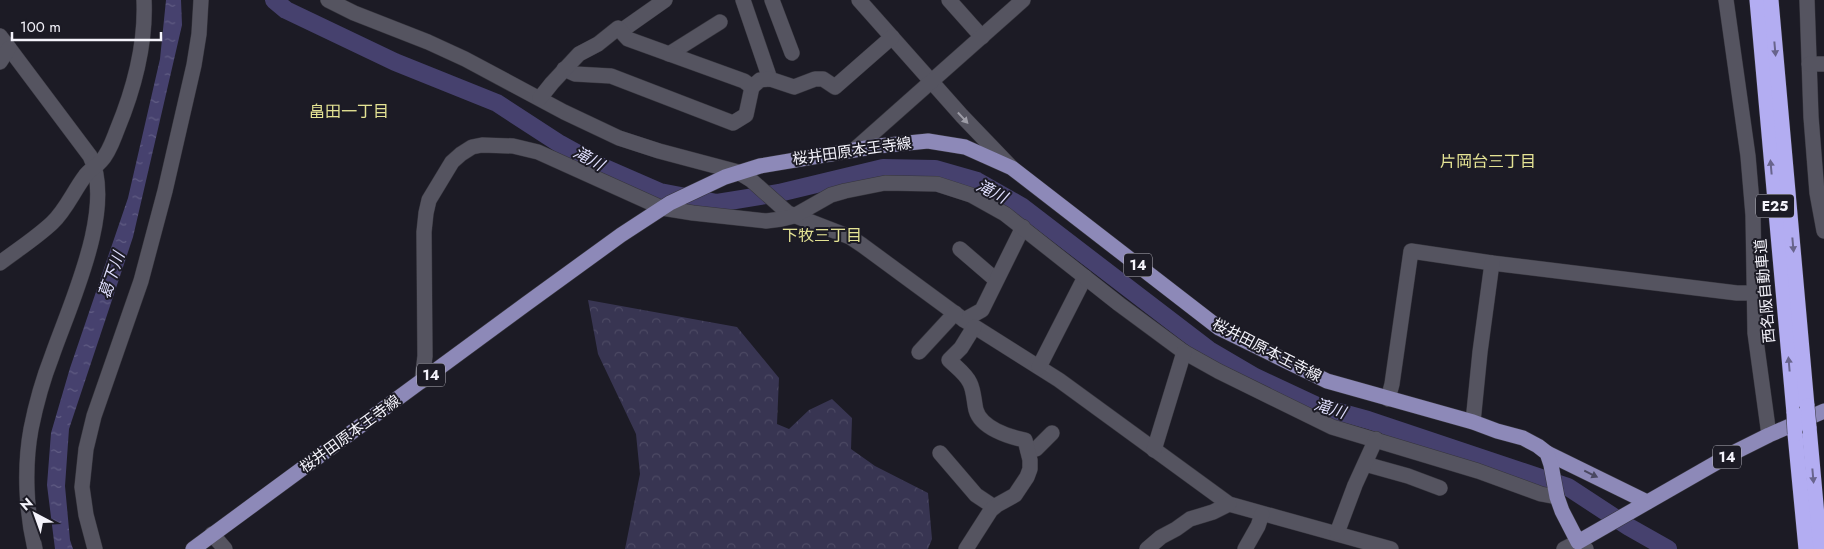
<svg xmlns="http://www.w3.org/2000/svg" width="1824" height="549" font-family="Jost,'Noto Sans JP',sans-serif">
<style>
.forest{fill:url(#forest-crowns)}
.water{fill:url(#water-ripples)}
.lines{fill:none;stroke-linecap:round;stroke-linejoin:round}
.river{stroke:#46416e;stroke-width:18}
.minor-casing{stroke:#36353d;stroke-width:16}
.major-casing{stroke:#36353d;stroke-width:16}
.highway-casing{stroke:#36353d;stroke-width:16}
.minor{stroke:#555460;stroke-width:15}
.major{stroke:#8d89b8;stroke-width:15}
.highway{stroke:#b3adf2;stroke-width:15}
.highway-bridge-casing{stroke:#36353d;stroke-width:16;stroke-linecap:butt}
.highway-bridge{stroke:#b3adf2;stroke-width:15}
.oneway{fill:#68648c}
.oneway2{fill:#9d9ca6}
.oneway3{fill:#494760}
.labels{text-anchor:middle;stroke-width:4;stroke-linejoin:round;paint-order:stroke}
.shield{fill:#1c1b25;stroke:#b3b2bb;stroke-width:1}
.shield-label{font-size:14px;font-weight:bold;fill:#f4f3fb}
.street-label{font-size:15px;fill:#f4f3fb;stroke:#1c1b25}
.neighbourhood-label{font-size:16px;fill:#e4e394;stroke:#1c1b25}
.water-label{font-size:16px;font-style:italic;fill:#deddfc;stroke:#1c1b25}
</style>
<defs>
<pattern id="forest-crowns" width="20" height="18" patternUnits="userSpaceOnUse" patternTransform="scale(1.25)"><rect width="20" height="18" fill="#383552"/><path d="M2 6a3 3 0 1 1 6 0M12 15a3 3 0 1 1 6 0" fill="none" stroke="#4c4963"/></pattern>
<pattern id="water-ripples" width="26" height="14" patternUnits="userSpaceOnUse" patternTransform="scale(1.25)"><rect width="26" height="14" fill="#46416e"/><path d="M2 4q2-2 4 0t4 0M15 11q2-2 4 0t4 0" fill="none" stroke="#615d84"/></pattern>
</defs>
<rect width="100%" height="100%" fill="#1c1b25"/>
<polygon class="forest" points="588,300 737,327 779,378 777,424 789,429 809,410 832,399 852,418 851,449 875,466 928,493 932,539 928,549 625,549 640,474 636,434 598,354"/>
<polygon class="water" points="166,0 181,0 182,25 133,237 69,429 65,486 70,540 73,549 55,549 47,485 51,433 70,368 128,198 160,59"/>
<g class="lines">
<polyline class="river" points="274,0 286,10 395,62 497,103 560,144 598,165 660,192 717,203 779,193 883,168 935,169 977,181 1021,206 1209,350 1255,377 1317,406 1368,420 1568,487 1629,527 1668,549"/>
<g class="minor-casing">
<g id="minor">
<polyline points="328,0 354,13 428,42 465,59 564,112 619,138 659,151 738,172 751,180 788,213 850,237 862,245 964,320 1059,380 1229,504 1391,549"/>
<polyline points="743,0 770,79"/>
<polyline points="772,0 792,53"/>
<polyline points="859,0 962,116 1011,167"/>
<polyline points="949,0 982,37"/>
<polyline points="1726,0 1748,156 1753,215 1755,333 1769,435"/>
<polyline points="1807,0 1811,117 1817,193 1824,231"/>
<polyline points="621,31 665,0"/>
<path d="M0,36l90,120c26,52 -20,148 -38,200 -9,23 -16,48 -21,73 -7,38 -5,82 4,120"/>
<polyline points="669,54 720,22"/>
<polyline points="0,62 9,48"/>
<polyline points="1809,64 1824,64"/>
<polyline points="564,69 575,74 611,76 733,123 746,115 752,87"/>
<polyline points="540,98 552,83 579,54 598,44 618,28 628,39 744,81 752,87 760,80 770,79 794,87 815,79 823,79 835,87 892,37"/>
<polyline points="854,150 1023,0"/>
<polyline points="960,249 996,280"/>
<path d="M0,263c17,-13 36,-25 52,-40 14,-13 21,-31 33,-47 4,-6 11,-9 16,-15 8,-8 12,-21 16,-31 17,-41 29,-86 27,-130"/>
<polyline points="964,320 982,310 1023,227"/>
<polyline points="919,352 955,313"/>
<polyline points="1039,367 1085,277"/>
<polyline points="422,381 425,356 424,232 426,213 429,200 452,162 461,154 472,147 482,145 513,146 538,152 662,208 693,213 766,221 782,219 794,216 831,195 845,191 885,183 937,184 971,195 1005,214 1119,304 1184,352 1218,371 1332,427 1478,471 1541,494 1557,497"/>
<polyline points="1388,399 1392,384 1411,251 1492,263 1737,293 1754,293"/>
<polyline points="1473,422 1480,352 1492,263"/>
<polyline points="1154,450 1184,352"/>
<polyline points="1028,451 1036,449 1052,433"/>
<polyline points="940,453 976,495 994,507"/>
<polyline points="1365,464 1408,476 1440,488"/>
<polyline points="1337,533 1355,485 1376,439"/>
<polyline points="212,534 225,549"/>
<polyline points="95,549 86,515 82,487 86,449 94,416 141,281 165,191 194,65 199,34 201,0"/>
<path d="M966,549l25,-39 6,-5 18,-10 12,-18 3,-8v-9l-5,-20c-16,-3 -44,-12 -49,-30 -2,-8 -2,-19 -6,-27 -4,-9 -14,-16 -21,-23l12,-12 13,-21"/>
<polyline points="1147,549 1161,537 1176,529 1190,519 1213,512 1229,504"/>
<polyline points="1245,549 1258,526 1262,514"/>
<polyline points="1564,549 1578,542 1586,549"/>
</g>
</g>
<g class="major-casing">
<g id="major">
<polyline points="1547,453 1647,502"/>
<polyline points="193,549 526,304 621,235 670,203 725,177 760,166 878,146 928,141 965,147 1012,168 1219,328 1327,381 1473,422 1497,431 1523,438 1538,446 1547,453 1551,465 1557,497 1562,511 1578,542 1735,452 1769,435 1824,411"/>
</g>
</g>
<g class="highway-casing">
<g id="highway">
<polyline points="1757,0 1794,413"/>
<polyline points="1771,0 1807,406"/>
<polyline points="1809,427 1820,549"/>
<polyline points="1795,434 1806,549"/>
</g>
</g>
<use href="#minor" class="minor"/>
<use href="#major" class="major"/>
<use href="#highway" class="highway"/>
<g class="highway-bridge-casing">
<g id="highway-bridge">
<polyline points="1807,406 1809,427"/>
<polyline points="1794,413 1795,434"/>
</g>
</g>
<use href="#highway-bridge" class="highway-bridge"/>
</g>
<defs><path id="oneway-solid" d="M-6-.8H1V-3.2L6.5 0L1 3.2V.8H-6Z" transform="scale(1.25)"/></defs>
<g class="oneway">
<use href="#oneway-solid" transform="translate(1775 49) rotate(85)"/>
<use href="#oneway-solid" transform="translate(1771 167) rotate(-95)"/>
<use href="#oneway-solid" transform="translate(1793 245) rotate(85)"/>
<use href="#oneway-solid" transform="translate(1789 364) rotate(-95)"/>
<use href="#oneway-solid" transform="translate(1813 476) rotate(85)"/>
</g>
<use class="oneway2" href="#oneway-solid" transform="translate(963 118) rotate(47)"/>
<use class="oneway3" href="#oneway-solid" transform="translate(1591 474) rotate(26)"/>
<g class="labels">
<g class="shield">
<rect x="1756" y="194.5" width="38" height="23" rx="4"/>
<rect x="1124" y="253.5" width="28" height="23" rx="4"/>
<rect x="417" y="363.5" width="28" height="23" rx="4"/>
<rect x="1713" y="445.5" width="28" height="23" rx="4"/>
</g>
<g class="shield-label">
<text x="1775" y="211">E25</text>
<text x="1138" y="270">14</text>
<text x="431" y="380">14</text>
<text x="1727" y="462">14</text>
</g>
<g class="street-label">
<text transform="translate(852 151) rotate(-8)" y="5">桜井田原本王寺線</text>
<text transform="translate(1765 291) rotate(-95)" y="5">西名阪自動車道</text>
<text transform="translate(1267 350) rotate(27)" y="5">桜井田原本王寺線</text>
<text transform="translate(350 434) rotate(-36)" y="5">桜井田原本王寺線</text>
</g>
<g class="neighbourhood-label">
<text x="349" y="117">畠田一丁目</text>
<text x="1488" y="167">片岡台三丁目</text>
<text x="822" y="241">下牧三丁目</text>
</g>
<g class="water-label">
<text transform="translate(589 158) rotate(29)" y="6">滝川</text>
<text transform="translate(992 191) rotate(27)" y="6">滝川</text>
<text transform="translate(111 275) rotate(-71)" y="6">葛下川</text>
<text transform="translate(1330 408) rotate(17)" y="6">滝川</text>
</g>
</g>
<g transform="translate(35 514) rotate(319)" stroke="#1c1b25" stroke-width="4" paint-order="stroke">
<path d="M0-4L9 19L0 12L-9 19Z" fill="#f4f3fb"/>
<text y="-8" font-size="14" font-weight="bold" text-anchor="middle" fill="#f4f3fb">N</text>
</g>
<path d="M12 32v8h149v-8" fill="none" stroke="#f4f3fb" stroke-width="2.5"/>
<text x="20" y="32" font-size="15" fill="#f4f3fb" stroke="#1c1b25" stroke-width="4" paint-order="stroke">100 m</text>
</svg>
